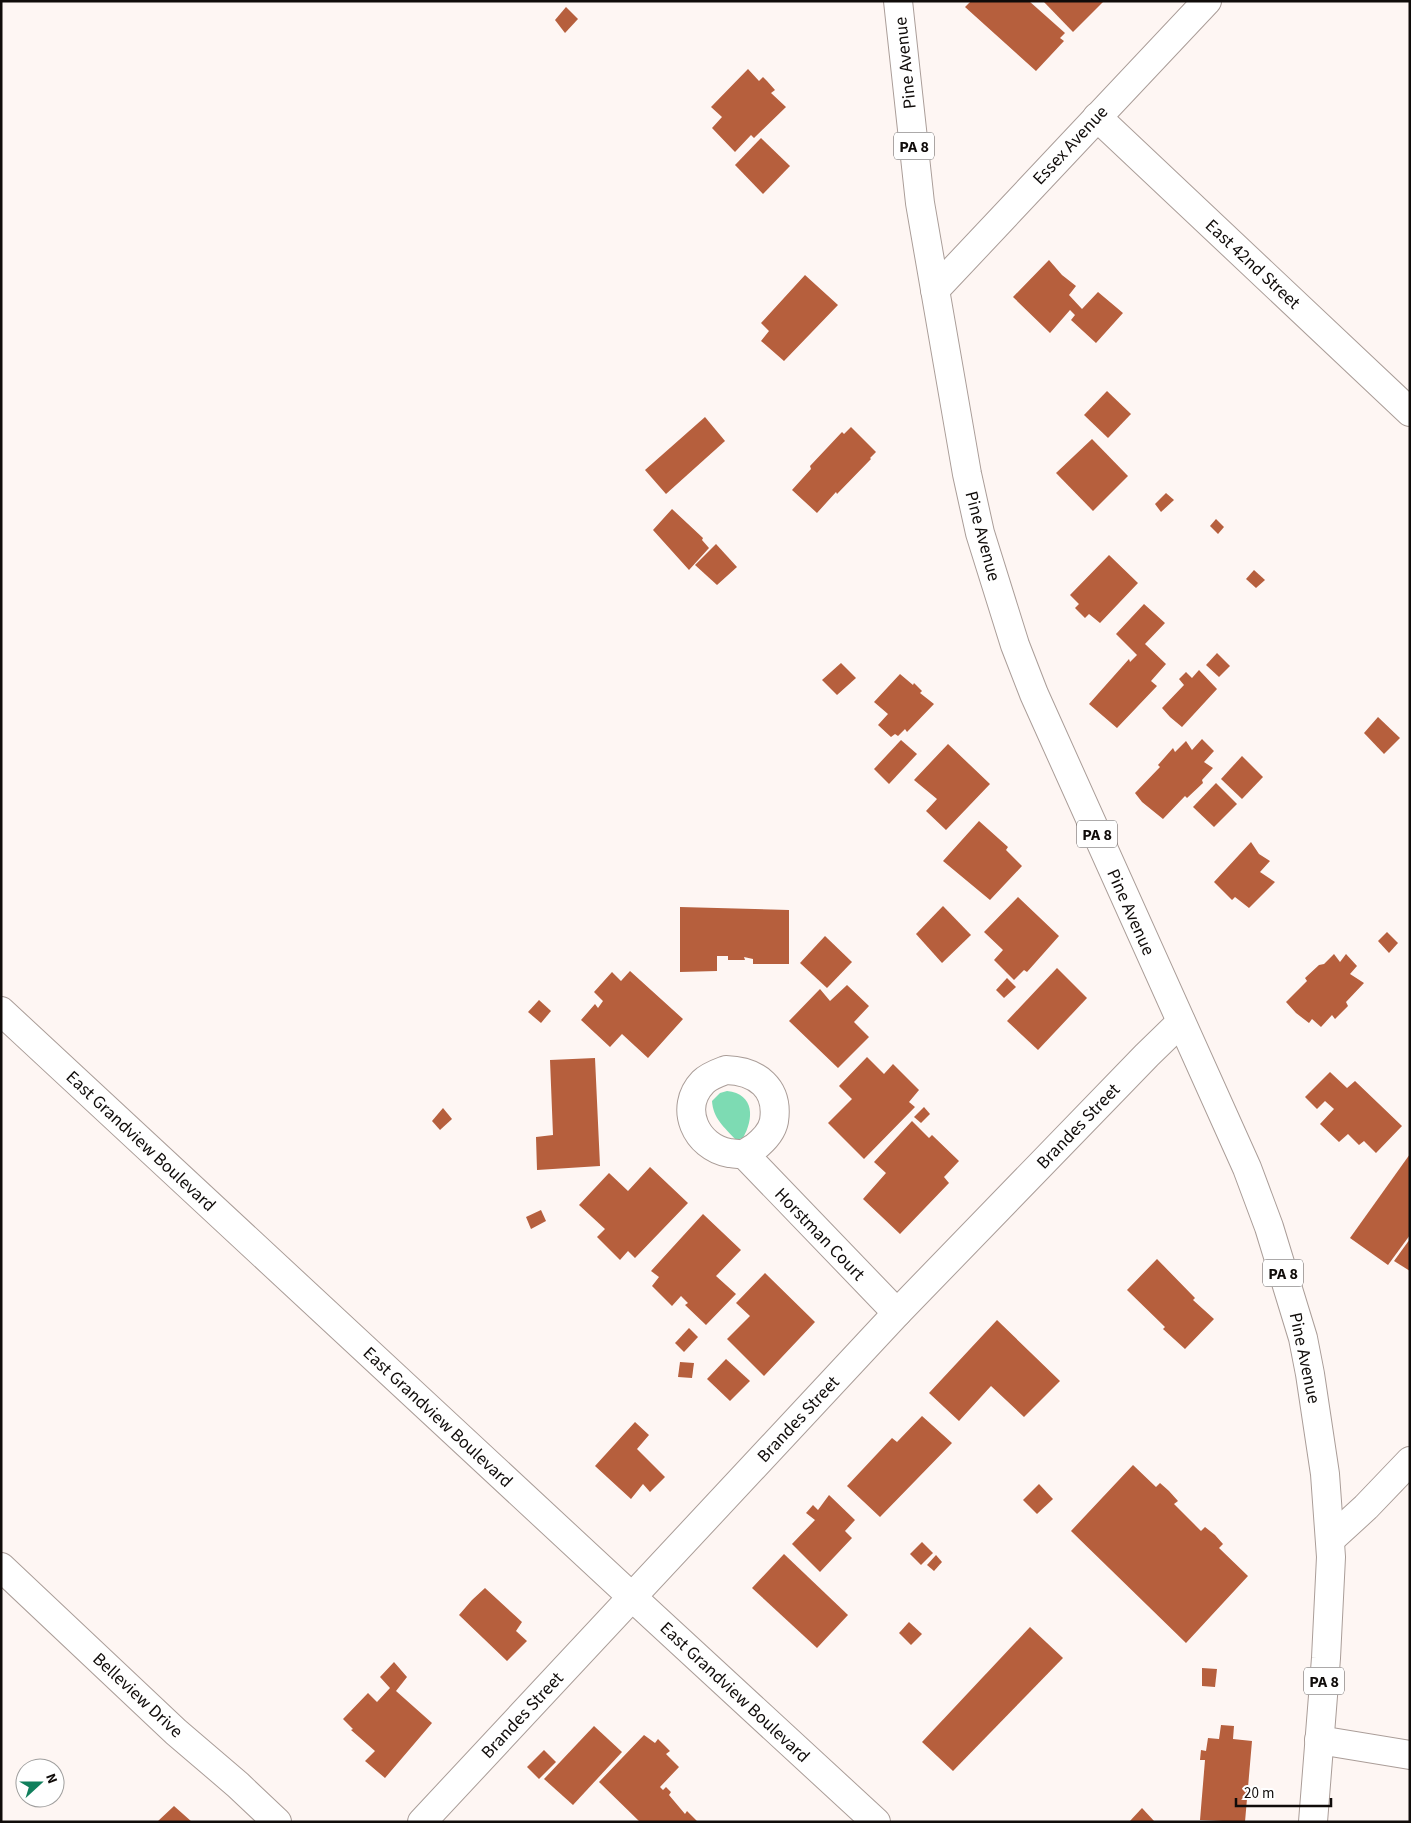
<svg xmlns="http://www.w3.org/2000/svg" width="1411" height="1823" font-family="'Source Sans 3',sans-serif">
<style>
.green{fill:#7ddbb3}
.building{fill:#b65f3d}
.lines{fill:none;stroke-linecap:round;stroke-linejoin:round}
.street-casing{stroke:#aa9d98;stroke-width:30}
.secondary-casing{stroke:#aa9d98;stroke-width:30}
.primary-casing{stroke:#aa9d98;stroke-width:30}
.street{stroke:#fff;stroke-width:28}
.secondary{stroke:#fff;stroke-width:28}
.primary{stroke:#fff;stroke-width:28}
.labels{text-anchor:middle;stroke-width:4;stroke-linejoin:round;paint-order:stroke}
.shield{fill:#fff;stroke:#585554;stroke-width:1}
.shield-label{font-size:16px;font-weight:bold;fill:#100c0a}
.street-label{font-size:18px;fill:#100c0a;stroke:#fff}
</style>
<rect width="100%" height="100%" fill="#fef6f3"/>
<path class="green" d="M727,1091c28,3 27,28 16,47l-7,2c-12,-13 -23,-22 -24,-39l8,-8z"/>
<g class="building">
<polygon points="971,1 1029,1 1065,33 1060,38 1064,41 1036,71 965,7"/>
<polygon points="1043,1 1104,1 1073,32"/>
<polygon points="566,7 578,19 565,33 555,20"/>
<polygon points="748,69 759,81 763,77 767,81 775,90 771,93 786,107 754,138 751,135 735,152 712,128 722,117 711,107"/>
<polygon points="761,138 790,166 763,194 735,165"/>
<polygon points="1049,260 1062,275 1076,286 1069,295 1082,309 1098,292 1123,313 1096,343 1071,320 1075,315 1070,310 1050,333 1013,297"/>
<polygon points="805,275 838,305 784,361 761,341 769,331 761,323"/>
<polygon points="1107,391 1131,414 1108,438 1084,415"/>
<polygon points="705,417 725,441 666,494 645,470"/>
<polygon points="851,427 876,452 870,458 871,459 837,494 836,492 817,513 792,490 811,469 810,466 842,432 844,434"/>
<polygon points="1092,439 1128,476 1093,511 1056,473"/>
<polygon points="1166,493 1174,500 1161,512 1155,504"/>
<polygon points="672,509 703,538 702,540 709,548 689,570 653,530"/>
<polygon points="1216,519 1224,527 1218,534 1210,526"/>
<polygon points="716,544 737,567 717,585 695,565"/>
<polygon points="1109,555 1138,583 1100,623 1089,614 1085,618 1075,608 1079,604 1070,595"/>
<polygon points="1254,570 1265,580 1256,588 1246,579"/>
<polygon points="1144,604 1165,623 1145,644 1166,664 1151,681 1157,686 1117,728 1089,704 1129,659 1130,662 1137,655 1116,634"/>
<polygon points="1217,653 1230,666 1219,677 1206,665"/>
<polygon points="841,663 856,678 837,695 822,680"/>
<polygon points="1199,670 1217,689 1182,727 1170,717 1162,708 1184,685 1179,679 1186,672 1192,678"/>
<polygon points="900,674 913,685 914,683 922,691 920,693 934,704 907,732 905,729 898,736 895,734 891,737 878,725 888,714 874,702"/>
<polygon points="1378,717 1400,738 1384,754 1364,733"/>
<polygon points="1202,739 1214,751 1204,762 1213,768 1202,780 1203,783 1187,798 1185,796 1163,819 1142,802 1135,793 1160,767 1158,765 1173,748 1175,752 1186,741 1192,750"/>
<polygon points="901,740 917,754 889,784 874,769"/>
<polygon points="948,744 990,784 946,830 926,811 937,799 914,780"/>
<polygon points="1242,756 1263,777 1242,799 1221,779"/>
<polygon points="1216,783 1237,804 1214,827 1193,807"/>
<polygon points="979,821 1008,847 1006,850 1022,866 990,900 943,861"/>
<polygon points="1251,842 1259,854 1270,861 1260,872 1275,882 1249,908 1235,897 1232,900 1214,882"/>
<polygon points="1018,897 1059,936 1027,972 1024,970 1014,980 994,960 1003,950 984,932"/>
<polygon points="943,906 971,935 942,963 916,934"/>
<polygon points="680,907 789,910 789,964 753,964 753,959 744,957 745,960 728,960 728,956 717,956 717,971 680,972"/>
<polygon points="1387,932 1398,943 1389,953 1378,941"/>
<polygon points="825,936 852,962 827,988 800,963"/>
<polygon points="1334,954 1340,962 1346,954 1357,966 1350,974 1364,983 1346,1002 1348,1006 1335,1019 1332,1015 1321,1027 1312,1019 1309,1023 1296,1013 1286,1002 1307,981 1305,978 1319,965 1324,964"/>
<polygon points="1057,968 1087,998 1038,1050 1007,1021"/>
<polygon points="630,971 683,1019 648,1058 622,1034 610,1047 581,1020 595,1004 598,1008 603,1001 594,992 612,972 621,981"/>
<polygon points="1007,978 1016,987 1004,998 996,990"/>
<polygon points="847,985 869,1006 854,1022 869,1037 838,1068 789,1021 820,989 830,1001"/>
<polygon points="539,1000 551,1011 541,1023 528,1012"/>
<polygon points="867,1057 884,1074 893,1064 919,1090 909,1102 915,1107 864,1159 828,1123 852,1099 839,1086"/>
<polygon points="595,1058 600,1166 537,1170 536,1137 553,1135 550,1060"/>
<polygon points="1330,1072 1347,1088 1355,1081 1402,1126 1376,1153 1364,1141 1359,1145 1348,1134 1339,1142 1320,1124 1334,1109 1325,1101 1317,1109 1305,1097"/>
<polygon points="924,1107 930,1114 921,1123 914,1117"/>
<polygon points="443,1108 452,1119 440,1130 432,1121"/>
<polygon points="912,1121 929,1138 932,1135 959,1161 944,1177 949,1183 900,1234 863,1199 886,1173 874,1162"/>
<polygon points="1410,1154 1410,1235 1388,1265 1350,1238"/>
<polygon points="650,1167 688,1203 635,1258 628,1251 620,1260 597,1237 605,1229 579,1205 609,1173 628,1191"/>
<polygon points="541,1210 546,1221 531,1229 526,1217"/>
<polygon points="703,1214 741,1250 716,1276 736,1294 706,1325 685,1305 688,1303 681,1296 672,1306 652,1286 659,1277 651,1271"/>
<polygon points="1410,1239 1410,1271 1394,1261"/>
<polygon points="1157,1259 1195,1298 1193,1300 1214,1319 1185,1349 1163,1329 1165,1327 1127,1290"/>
<polygon points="765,1273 815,1322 764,1376 727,1339 750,1316 736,1303"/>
<polygon points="997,1320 1060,1381 1024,1417 991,1386 959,1421 929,1393"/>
<polygon points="689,1328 698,1337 684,1352 675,1343"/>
<polygon points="726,1359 750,1381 730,1401 707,1379"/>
<polygon points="680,1362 694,1363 692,1378 678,1377"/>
<polygon points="922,1416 952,1443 880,1517 847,1486 892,1438 897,1442"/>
<polygon points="635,1422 649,1435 637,1449 665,1477 650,1492 643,1484 631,1499 595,1466"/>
<polygon points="1133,1465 1156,1487 1160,1483 1169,1491 1178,1501 1174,1504 1201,1531 1205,1527 1215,1535 1223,1544 1219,1548 1248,1576 1186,1643 1071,1531"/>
<polygon points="1039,1484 1053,1499 1037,1514 1023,1500"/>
<polygon points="829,1495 855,1520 845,1531 852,1538 820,1572 792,1544 815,1520 806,1513 813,1505 818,1510"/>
<polygon points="922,1542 933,1553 921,1565 910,1554"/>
<polygon points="784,1554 848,1615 817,1648 752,1588"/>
<polygon points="936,1555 942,1562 934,1571 927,1565"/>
<polygon points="485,1588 522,1622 516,1631 527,1641 507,1661 459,1615 472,1600"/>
<polygon points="909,1622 922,1634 911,1645 899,1633"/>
<polygon points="1030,1627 1063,1658 953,1771 922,1742"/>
<polygon points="394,1662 407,1677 396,1691 432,1723 385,1778 365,1761 375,1751 351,1730 353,1729 343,1719 368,1693 377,1702 390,1688 380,1677"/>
<polygon points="1202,1668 1217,1669 1215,1687 1202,1686"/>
<polygon points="1221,1725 1234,1726 1233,1739 1252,1741 1245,1822 1200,1820 1205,1760 1200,1760 1201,1750 1206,1751 1208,1738 1219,1739"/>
<polygon points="594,1726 622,1752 573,1805 544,1779"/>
<polygon points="644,1735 655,1743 658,1739 670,1751 666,1754 679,1767 660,1787 663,1790 666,1787 671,1792 669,1795 685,1814 687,1811 698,1822 640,1822 599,1782"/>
<polygon points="544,1750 556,1762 539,1779 527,1767"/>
<polygon points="174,1806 192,1822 157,1822"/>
<polygon points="1142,1808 1155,1822 1129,1822"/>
</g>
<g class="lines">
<g class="street-casing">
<g id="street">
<polyline points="1097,117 1410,412"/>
<polyline points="935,290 1207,1"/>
<path d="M726,1070c31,1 53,18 48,51 -2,11 -11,20 -20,27 -3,1 -7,5 -10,6 -4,1 -11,-1 -15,-1 -33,-6 -51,-45 -26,-71 6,-6 15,-9 23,-12z"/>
<polyline points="744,1154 897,1313"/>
<polyline points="1,1567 176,1732 238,1785 277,1822"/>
<polyline points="1319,1740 1410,1755"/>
<polyline points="422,1822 897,1313 1147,1055 1181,1022"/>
</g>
</g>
<g class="secondary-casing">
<g id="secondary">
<polyline points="1,1011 632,1597 876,1822"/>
<polyline points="1330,1540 1366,1507 1410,1461"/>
</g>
</g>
<g class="primary-casing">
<polyline id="primary" points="898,1 920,203 967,474 980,533 1015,645 1034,694 1247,1168 1269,1227 1303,1338 1310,1374 1325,1474 1331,1557 1326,1658 1313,1822"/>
</g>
<use href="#street" class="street"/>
<use href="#secondary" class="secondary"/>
<use href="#primary" class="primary"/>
</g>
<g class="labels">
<g class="shield">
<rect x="894" y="132.5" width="40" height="27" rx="4"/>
<rect x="1077" y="820.5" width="40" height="27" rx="4"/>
<rect x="1263" y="1259.5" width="40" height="27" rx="4"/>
<rect x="1304" y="1667.5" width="40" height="27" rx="4"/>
</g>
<g class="shield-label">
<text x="914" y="152">PA 8</text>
<text x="1097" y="840">PA 8</text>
<text x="1283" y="1279">PA 8</text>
<text x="1324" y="1687">PA 8</text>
</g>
<g class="street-label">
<text transform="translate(905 63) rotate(-96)" y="6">Pine Avenue</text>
<text transform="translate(1070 145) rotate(-47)" y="6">Essex Avenue</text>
<text transform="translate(1253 264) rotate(43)" y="6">East 42nd Street</text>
<text transform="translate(983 536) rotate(75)" y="6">Pine Avenue</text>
<text transform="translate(1131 912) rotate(66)" y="6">Pine Avenue</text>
<text transform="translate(1078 1126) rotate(-46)" y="6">Brandes Street</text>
<text transform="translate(141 1141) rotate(43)" y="6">East Grandview Boulevard</text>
<text transform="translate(820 1234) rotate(46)" y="6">Horstman Court</text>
<text transform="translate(1305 1358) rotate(78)" y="6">Pine Avenue</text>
<text transform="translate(438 1417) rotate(43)" y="6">East Grandview Boulevard</text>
<text transform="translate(798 1419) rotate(-47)" y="6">Brandes Street</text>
<text transform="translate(735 1692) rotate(43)" y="6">East Grandview Boulevard</text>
<text transform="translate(138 1695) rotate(43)" y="6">Belleview Drive</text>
<text transform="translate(522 1715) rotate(-47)" y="6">Brandes Street</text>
</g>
</g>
<rect width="1411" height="1823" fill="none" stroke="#100c0a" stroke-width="5"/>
<g transform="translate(40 1783) rotate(69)"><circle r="24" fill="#ffffff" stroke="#9f9e9d"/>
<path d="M0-4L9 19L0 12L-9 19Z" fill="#107f5c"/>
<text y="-8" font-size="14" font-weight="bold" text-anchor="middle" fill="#100c0a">N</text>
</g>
<path d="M1236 1798v8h95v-8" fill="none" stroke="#100c0a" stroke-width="2.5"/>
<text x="1244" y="1798" font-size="15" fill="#100c0a" stroke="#ffffff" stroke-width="4" paint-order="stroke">20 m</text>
</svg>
